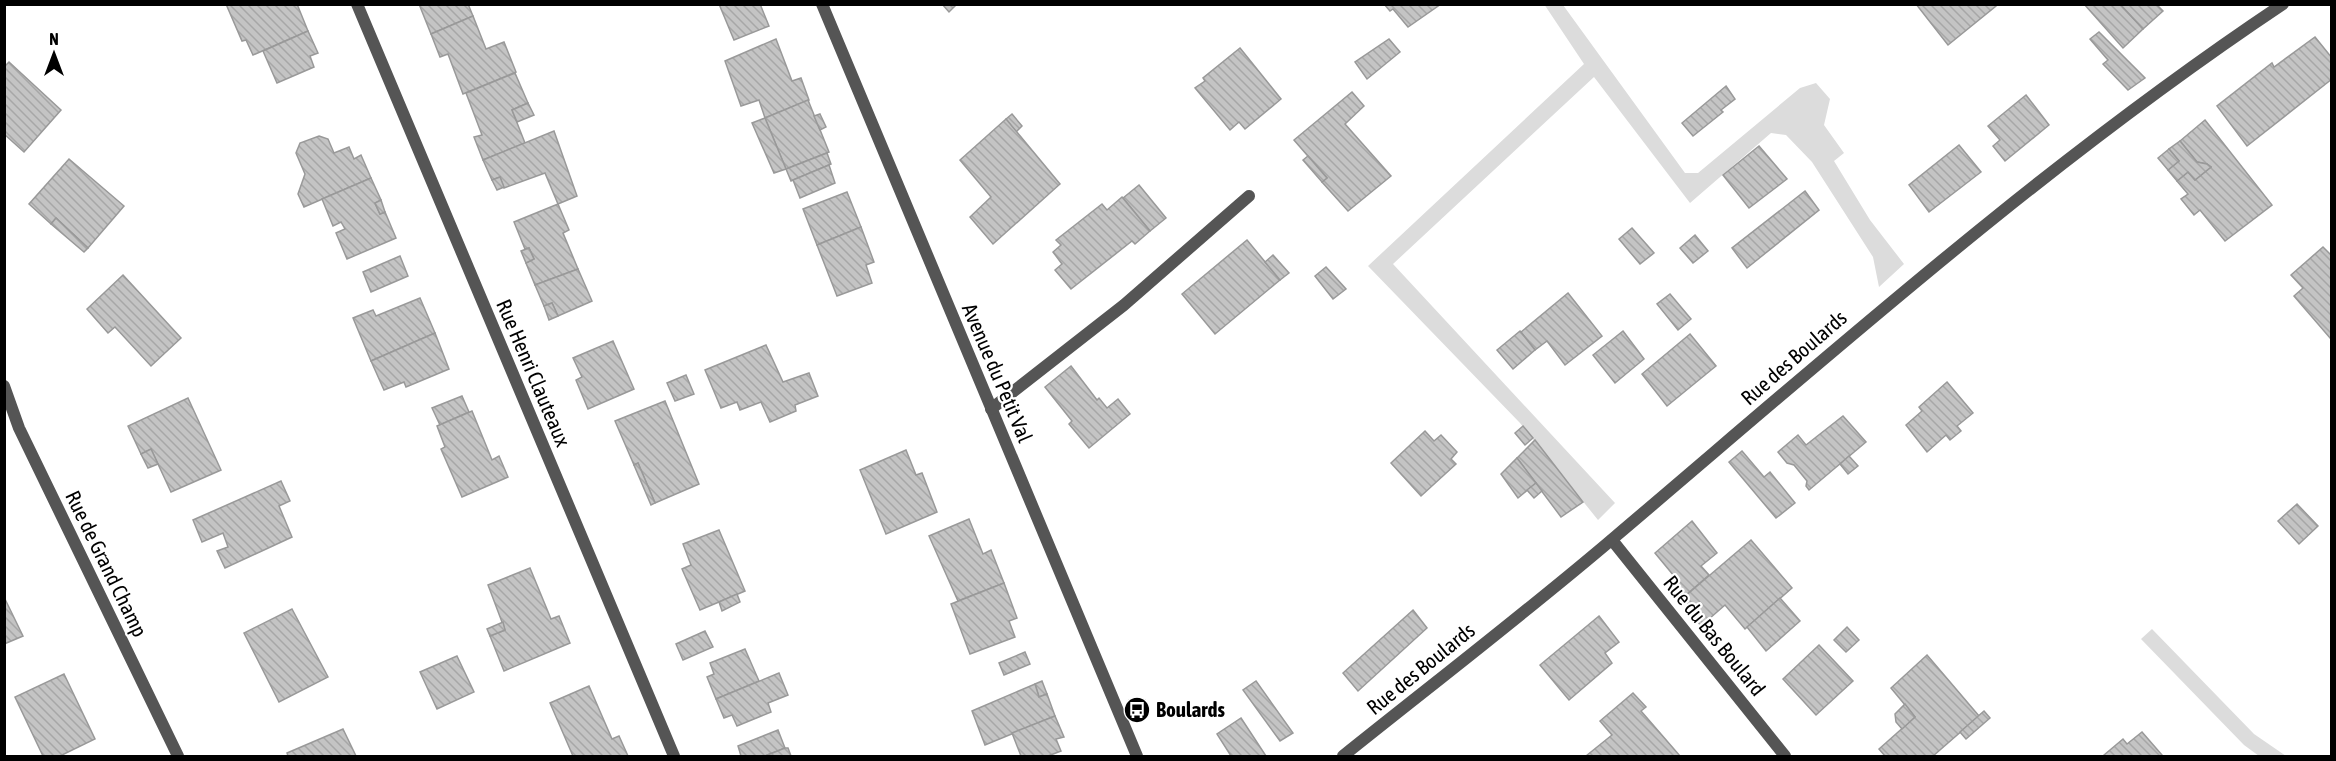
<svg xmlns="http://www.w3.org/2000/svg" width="2336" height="761" font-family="'Asap Condensed',sans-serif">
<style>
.green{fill:#dcdcdc}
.building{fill:url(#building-back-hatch);stroke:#999;stroke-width:1.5}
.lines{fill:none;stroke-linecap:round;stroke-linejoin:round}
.street{stroke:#555;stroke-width:12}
.labels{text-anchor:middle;stroke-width:4.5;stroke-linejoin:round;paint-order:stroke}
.street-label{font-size:21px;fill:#000;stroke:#fff}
.poi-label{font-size:21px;font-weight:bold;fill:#000;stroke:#fff;text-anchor:start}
</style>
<defs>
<pattern id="building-back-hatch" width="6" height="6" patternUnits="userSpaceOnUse" patternTransform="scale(1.5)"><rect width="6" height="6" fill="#c4c4c4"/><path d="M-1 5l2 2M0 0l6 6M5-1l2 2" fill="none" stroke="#a7a7a7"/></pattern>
</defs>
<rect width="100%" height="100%" fill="#fff"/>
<g class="green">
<polygon points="1544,4 1563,5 1685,173 1698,173 1800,88 1816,83 1830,99 1824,125 1844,153 1834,161 1870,220 1904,264 1879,287 1873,257 1812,162 1786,135 1771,133 1690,203 1594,77 1393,264 1615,503 1598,520 1520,423 1368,266 1584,64"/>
<polygon points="2152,629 2254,734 2286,756 2259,756 2244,745 2141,639"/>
</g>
<g class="building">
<polygon points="226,4 297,4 308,31 253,55 246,40 242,41"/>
<polygon points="419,4 468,4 473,16 431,34"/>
<polygon points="719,4 760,4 769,26 734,40"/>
<polygon points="942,4 957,4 949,12"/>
<polygon points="1384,4 1441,4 1408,27 1393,9 1390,11"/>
<polygon points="1916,4 1995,4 1996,6 1948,45"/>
<polygon points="2084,4 2120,4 2143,29 2123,48"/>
<polygon points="2120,4 2156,4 2163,11 2143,29"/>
<polygon points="473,16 486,49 504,42 516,72 463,94 448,54 440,57 431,34"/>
<polygon points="308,31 318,53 310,56 314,67 277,83 263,51"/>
<polygon points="2099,32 2145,78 2128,90 2103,64 2108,60 2090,39"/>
<polygon points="2315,37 2332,58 2332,79 2247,146 2217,106 2272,63 2274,67"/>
<polygon points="776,39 792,81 801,78 809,100 765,118 759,100 741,106 725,61"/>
<polygon points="1389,39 1400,52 1367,79 1355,62"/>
<polygon points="1240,48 1281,99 1245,129 1239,122 1230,130 1195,88 1205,81 1203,78"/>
<polygon points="9,62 61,110 24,152 4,134 4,67"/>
<polygon points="515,73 528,103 512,110 525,143 483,160 474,137 482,135 466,93"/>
<polygon points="1726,86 1735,99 1721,110 1723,112 1693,136 1682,123"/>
<polygon points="1352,92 1364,106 1345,124 1391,176 1348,211 1322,182 1327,178 1294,140"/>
<polygon points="2026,95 2049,125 2005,161 1993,146 2000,140 1988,126"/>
<polygon points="808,100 829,152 786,169 765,118"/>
<polygon points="528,103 534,115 517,122 512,110"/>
<polygon points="820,114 826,127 820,130 814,116"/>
<polygon points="1012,114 1022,126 1016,132 1006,119"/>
<polygon points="765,118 786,169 774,173 752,123"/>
<polygon points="1006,119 1060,184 993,244 970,217 991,197 960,160"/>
<polygon points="2205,120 2272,205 2225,241 2200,210 2194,215 2181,199 2188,194 2177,181 2188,172 2195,180 2211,167 2207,164 2197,162 2180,141"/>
<polygon points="554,131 577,196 558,204 545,173 504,188 500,177 492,180 483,160"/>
<polygon points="319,136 328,139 334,153 349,147 354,159 361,155 371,178 304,207 298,194 305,174 296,153 300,143"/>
<polygon points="2180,141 2197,162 2207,164 2211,167 2195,180 2188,172 2177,181 2168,170 2179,161 2169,149"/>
<polygon points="1959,145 1981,172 1929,212 1909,185"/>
<polygon points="1759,146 1787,179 1749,208 1723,175"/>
<polygon points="2169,149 2179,161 2168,170 2158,158"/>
<polygon points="827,153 831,164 791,181 786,169"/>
<polygon points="1308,156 1327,178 1322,182 1303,160"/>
<polygon points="69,159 124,206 88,248 56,218 51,224 29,204"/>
<polygon points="829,165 835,183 800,198 793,180"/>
<polygon points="500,177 504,187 497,190 492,180"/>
<polygon points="371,178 381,200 375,203 380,214 385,212 396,238 347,259 336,233 345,229 341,222 333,226 322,199"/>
<polygon points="1139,185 1166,218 1150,231 1123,198"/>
<polygon points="1805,191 1819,210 1747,268 1732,248"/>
<polygon points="847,192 861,227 817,245 803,209"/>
<polygon points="1122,197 1150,231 1135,244 1132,241 1071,289 1055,270 1062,264 1053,252 1061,245 1056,240 1102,204 1107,210"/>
<polygon points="381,200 385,212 380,214 375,203"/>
<polygon points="558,204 569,230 563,233 578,269 535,285 526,263 534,259 529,248 525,249 514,222"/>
<polygon points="56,218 88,248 84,252 51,224"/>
<polygon points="861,227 874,262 866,265 872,283 837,296 817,245"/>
<polygon points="1632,228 1654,253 1640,264 1619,239"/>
<polygon points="1695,235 1708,251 1693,263 1680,248"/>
<polygon points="1247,240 1280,280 1215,334 1182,294"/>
<polygon points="2323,247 2332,256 2332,336 2330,338 2294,296 2303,288 2291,275"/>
<polygon points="529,248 534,259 526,263 521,251"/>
<polygon points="1273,255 1289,273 1280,280 1265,262"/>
<polygon points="400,256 408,276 371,292 363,272"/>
<polygon points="1326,267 1346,289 1333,299 1315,276"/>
<polygon points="578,269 592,301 558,316 552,303 544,306 535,285"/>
<polygon points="123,275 181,338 151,366 115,327 108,333 87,309"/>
<polygon points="1568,293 1602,336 1565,365 1547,341 1535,350 1521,332"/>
<polygon points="1670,294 1691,319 1678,330 1657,304"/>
<polygon points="420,298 435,333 371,361 353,318 373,310 376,316"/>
<polygon points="552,303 558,316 549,320 544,306"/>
<polygon points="1520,331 1535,350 1513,369 1497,350"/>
<polygon points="1623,331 1644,359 1615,383 1593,355"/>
<polygon points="435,333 449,369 406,387 404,382 384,390 371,361"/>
<polygon points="1690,334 1716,366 1667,406 1642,374"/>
<polygon points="613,341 634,389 588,409 576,380 582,377 573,358"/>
<polygon points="766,345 783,382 809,373 818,396 795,405 796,411 770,422 761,402 740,410 737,402 721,408 705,370"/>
<polygon points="1071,366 1097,400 1099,398 1107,408 1118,399 1130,414 1089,448 1069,424 1072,421 1045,387"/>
<polygon points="686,375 694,394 675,401 667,383"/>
<polygon points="1947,382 1973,413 1957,426 1961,431 1950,440 1946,435 1927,452 1906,425 1922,411 1919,407"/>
<polygon points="462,396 469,412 440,425 432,408"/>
<polygon points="188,398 221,470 171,492 151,449 141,454 128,426"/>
<polygon points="665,401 699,484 655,503 638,463 634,465 615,421"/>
<polygon points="472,411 492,460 499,456 508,477 462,497 441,449 445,447 437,426"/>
<polygon points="1843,416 1866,442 1809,490 1806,486 1807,481 1794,465 1787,463 1778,452 1798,435 1806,445"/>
<polygon points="1523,426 1533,438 1525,445 1515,433"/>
<polygon points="1425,431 1434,441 1441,435 1457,452 1451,459 1456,464 1421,496 1391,463"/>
<polygon points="1535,440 1583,502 1561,517 1517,458"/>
<polygon points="151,449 158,464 148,468 141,454"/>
<polygon points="906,450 916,475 922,473 937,512 886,534 860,470"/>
<polygon points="1742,451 1764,477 1770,472 1795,503 1776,518 1729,462"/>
<polygon points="1849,456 1858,466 1848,474 1840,464"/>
<polygon points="1517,458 1536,483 1518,498 1501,474"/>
<polygon points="638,463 655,503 651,505 634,465"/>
<polygon points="281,481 290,501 279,506 292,537 225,568 217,551 228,547 223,533 202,542 193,520"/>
<polygon points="1536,483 1542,491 1534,498 1527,490"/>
<polygon points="2297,504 2318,526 2299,544 2278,521"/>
<polygon points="969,519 983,554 991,550 1004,583 958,601 929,536"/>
<polygon points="1692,521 1717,553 1701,566 1709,575 1686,595 1677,584 1679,582 1655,553"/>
<polygon points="719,530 745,591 700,610 682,569 691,565 683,544"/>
<polygon points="1751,540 1792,588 1745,629 1725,605 1701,626 1688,609 1691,607 1683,598"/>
<polygon points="530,568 551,619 559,616 570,643 504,671 490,636 505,630 488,585"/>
<polygon points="1004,583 1017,618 1009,621 1015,637 970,654 951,604"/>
<polygon points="737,594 740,602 722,611 719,602"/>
<polygon points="4,597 23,636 4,644"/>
<polygon points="1780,598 1800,621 1766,651 1747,627"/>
<polygon points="292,609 328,677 279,702 244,633"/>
<polygon points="1413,610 1427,628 1358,691 1343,673"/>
<polygon points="1599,616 1619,642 1605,653 1612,663 1569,700 1540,665"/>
<polygon points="503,622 505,630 490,636 487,629"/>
<polygon points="1847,627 1859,640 1846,652 1834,640"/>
<polygon points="705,631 713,647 683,660 676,644"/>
<polygon points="1819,645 1853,681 1816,715 1783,679"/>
<polygon points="745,649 759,681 716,699 707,677 714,674 710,663"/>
<polygon points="1025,652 1030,664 1004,675 999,663"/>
<polygon points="1927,655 1979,716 1933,756 1885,756 1879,749 1915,717 1891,688"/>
<polygon points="457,656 474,692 437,709 420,672"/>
<polygon points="779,673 788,695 768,703 771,712 737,726 732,715 724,718 716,699"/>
<polygon points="64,674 95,739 60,756 43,756 15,697"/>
<polygon points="1042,681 1047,694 1039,697 1035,684"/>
<polygon points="1256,681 1293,733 1280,741 1243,690"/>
<polygon points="1035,684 1039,697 1047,694 1055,716 985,745 972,711"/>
<polygon points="589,686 612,739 619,736 628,756 573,756 550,703"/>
<polygon points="1633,693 1646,707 1641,711 1680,756 1586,756 1612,735 1600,721"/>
<polygon points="1905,704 1915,717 1902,729 1896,722 1895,714"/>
<polygon points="1984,711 1990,718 1966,739 1960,732"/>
<polygon points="1055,716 1064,737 1056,739 1061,751 1048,756 1021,756 1012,733"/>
<polygon points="1241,718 1266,756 1231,756 1217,734"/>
<polygon points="343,729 356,756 288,756 287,753"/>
<polygon points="778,730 785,748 765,756 741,756 738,746"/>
<polygon points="2142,732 2162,755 2160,756 2106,756 2104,755 2123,739 2127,744"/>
<polygon points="785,748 788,748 791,756 765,756"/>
</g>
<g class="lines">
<g class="street">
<polyline points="357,4 674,756"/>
<polyline points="822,4 1137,756"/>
<polyline points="4,386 19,428 178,756"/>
<polyline points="991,409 1124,305 1249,196"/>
<polyline points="1612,540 1785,756"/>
<path d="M1343,756c91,-73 184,-144 273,-220 217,-184 430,-374 667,-532"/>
</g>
</g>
<defs>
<g id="bus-disc" transform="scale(1.35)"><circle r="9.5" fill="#000" stroke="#fff"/><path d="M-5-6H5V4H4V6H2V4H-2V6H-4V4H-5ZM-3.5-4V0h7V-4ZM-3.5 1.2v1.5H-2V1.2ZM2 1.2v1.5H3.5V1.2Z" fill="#fff"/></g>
</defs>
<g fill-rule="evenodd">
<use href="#bus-disc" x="1137" y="710"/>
</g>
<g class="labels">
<g class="street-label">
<text transform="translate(1794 358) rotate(-41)" y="7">Rue des Boulards</text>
<text transform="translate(533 373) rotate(67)" y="7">Rue Henri Clauteaux</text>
<text transform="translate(997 373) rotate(67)" y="7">Avenue du Petit Val</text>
<text transform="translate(106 564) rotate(64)" y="7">Rue de Grand Champ</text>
<text transform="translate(1714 636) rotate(51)" y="7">Rue du Bas Boulard</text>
<text transform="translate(1421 669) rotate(-39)" y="7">Rue des Boulards</text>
</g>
<g class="poi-label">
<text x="1156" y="717">Boulards</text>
</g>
</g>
<rect width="2336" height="761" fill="none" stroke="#000000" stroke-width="12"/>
<g transform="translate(54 54)" stroke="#ffffff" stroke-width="4.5" paint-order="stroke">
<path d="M0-4.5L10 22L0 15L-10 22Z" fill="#000000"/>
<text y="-9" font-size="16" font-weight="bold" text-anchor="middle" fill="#000000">N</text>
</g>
</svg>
